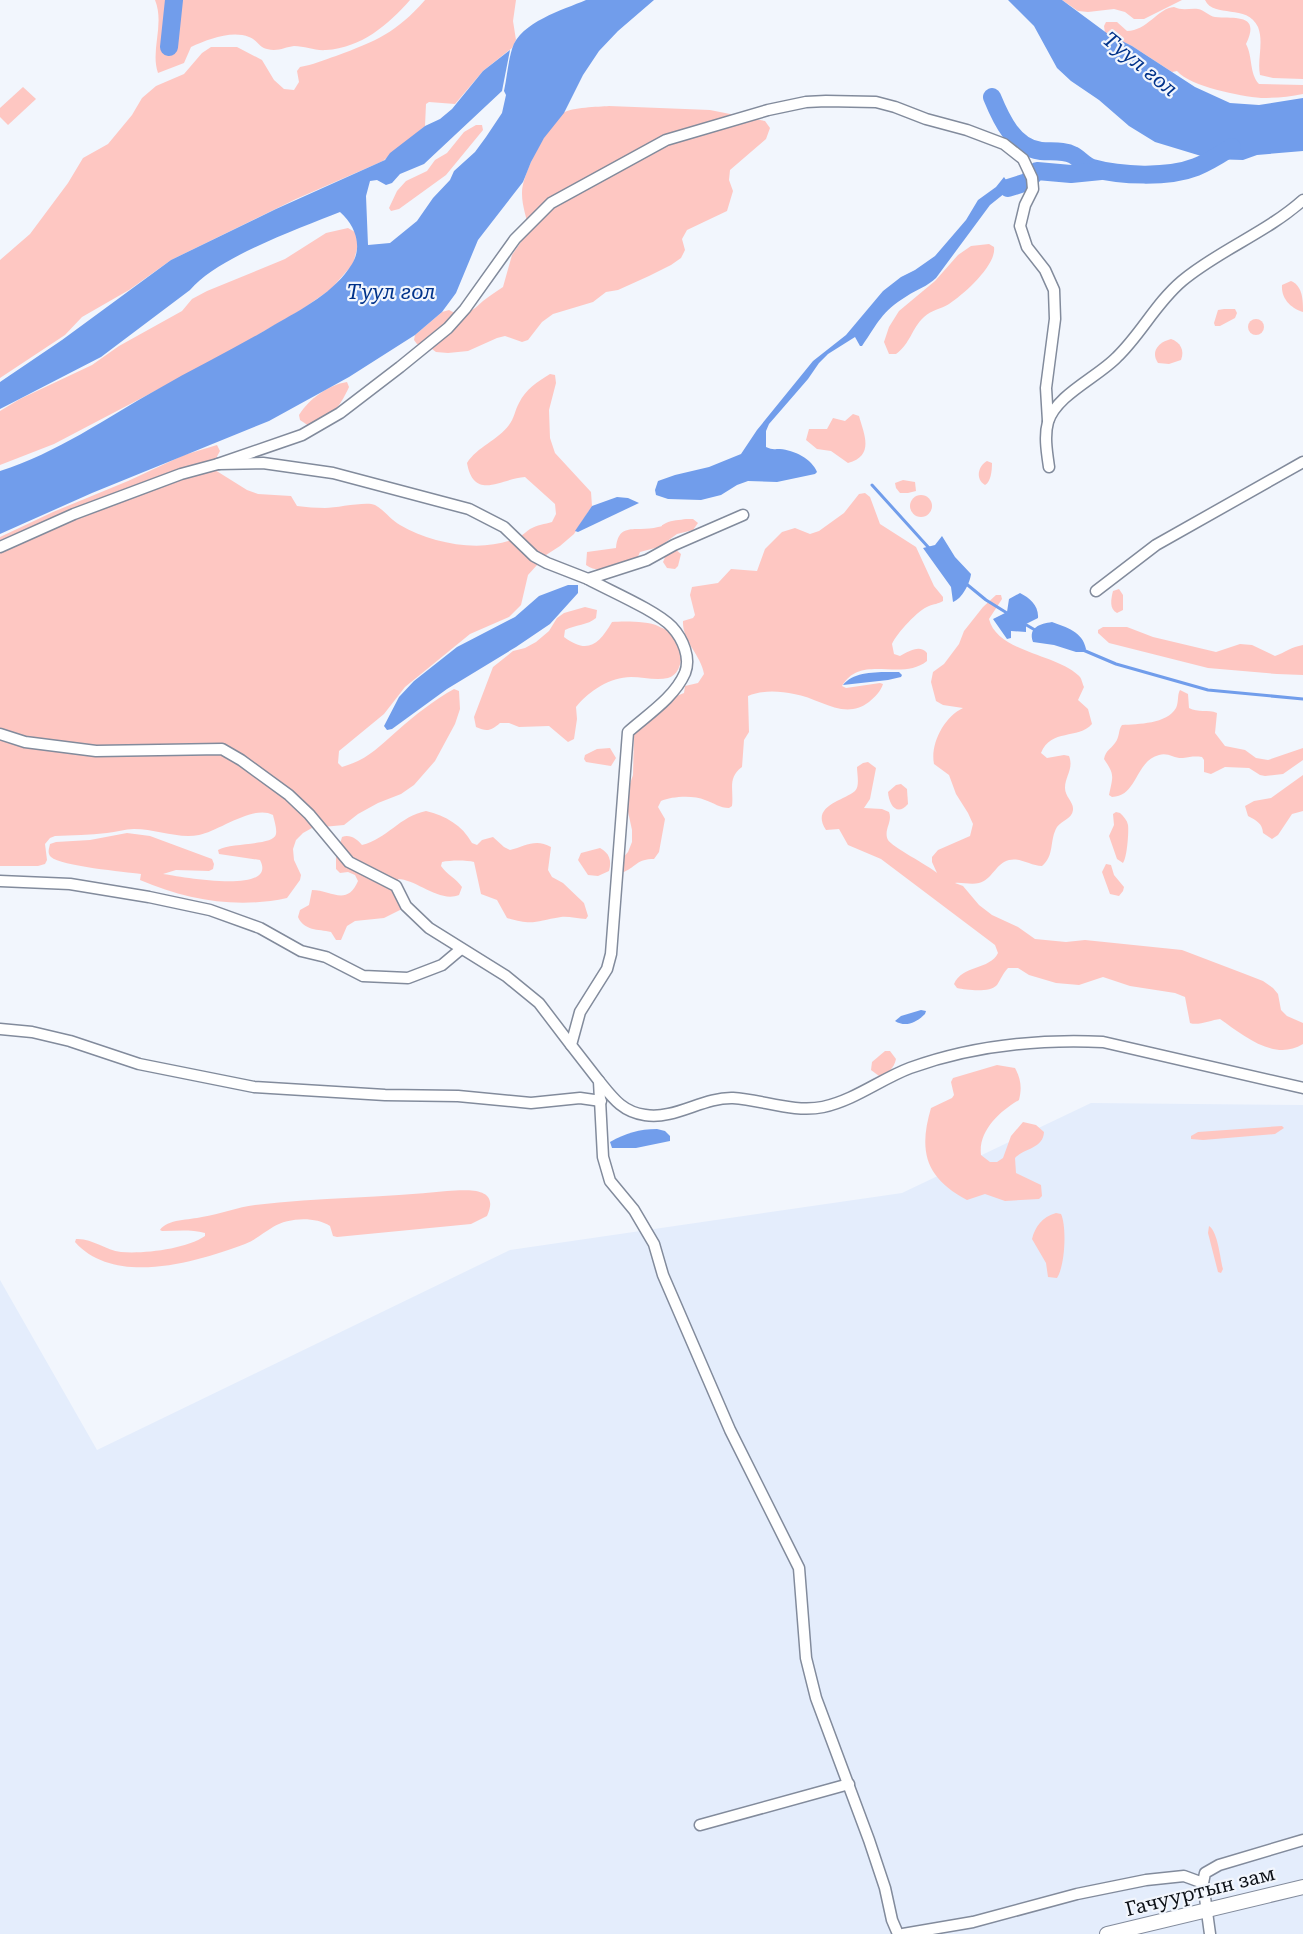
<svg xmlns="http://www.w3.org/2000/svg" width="1303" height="1934" font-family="'Roboto Serif',serif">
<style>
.built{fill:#e4edfc}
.green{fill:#fec7c2}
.water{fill:#719deb}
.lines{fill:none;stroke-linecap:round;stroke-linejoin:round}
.stream{stroke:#719deb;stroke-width:3}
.river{stroke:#719deb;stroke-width:18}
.minor-casing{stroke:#828b9c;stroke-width:13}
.major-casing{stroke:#828b9c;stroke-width:16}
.minor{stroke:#fff;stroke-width:10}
.major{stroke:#fff;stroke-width:14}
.labels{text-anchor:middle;stroke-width:4.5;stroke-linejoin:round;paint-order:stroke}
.street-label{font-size:20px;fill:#0c1016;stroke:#f2f6fd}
.water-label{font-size:21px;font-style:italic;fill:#00328a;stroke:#f2f6fd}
</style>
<rect width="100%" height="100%" fill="#f2f6fd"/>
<polygon class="built" points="1091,1103 1303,1105 1303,1934 0,1934 0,1280 97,1450 510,1250 902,1193"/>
<g class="green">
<path d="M155,0h255c-22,25 -49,48 -84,50 -11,1 -21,-4 -32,-4 -9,1 -16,6 -27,3 -7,-1 -11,-10 -18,-12 -18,-7 -42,3 -58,10l-7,16 -26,10c-8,-23 7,-48 -3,-73z"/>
<path d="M425,0h91l-3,21 3,19 -4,8 -29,23 -28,33 -26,-2 -3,2 -1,22 -42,35 -87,38 -125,61 -42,30 -47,27 -17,18 -65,43v-118l30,-26 38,-51 15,-25 25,-14 24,-29 10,-17 14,-12 28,-12 18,-21 9,-6h26l25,13 12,20 10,9 10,1 5,-8 -2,-11 3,-4c13,-2 23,-7 36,-11 40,-15 60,-23 89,-56z"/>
<polygon points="1062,0 1182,0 1144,19 1134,19 1125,12 1114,9 1088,12 1078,11"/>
<path d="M1205,0h98v79l-30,-1 -13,-3c-3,-15 4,-33 -2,-48 -11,-24 -44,-8 -53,-27z"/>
<path d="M1174,7c8,4 16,1 24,2 6,1 11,7 17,8 20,2 46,-4 31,27 7,13 3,29 13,40l44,1v9c-14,3 -28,4 -42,4 -21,-2 -70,-11 -84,-27l-5,1 -40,-26 -27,-13 -1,-7 2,-4h11l10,9c20,0 31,-23 47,-24z"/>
<polygon points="23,87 36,99 8,125 0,117 0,108"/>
<path d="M609,106l101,4 55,11 5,7 -4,11 -36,31 -1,10 4,11 -6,20 -40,19 -5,9 3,11 -4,8 -10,7 -22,11 -31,14 -12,2 -13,10 -40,12 -11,8 -14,18 -6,2 -17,-6 -8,2 -29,13 -20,2 -12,-1 -8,-6 -11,-2 -3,-4 1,-5 27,-23 7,-2c15,9 23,1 34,-9 6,-5 13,-9 20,-14l9,-32 17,-25c-2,-11 -7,-24 -7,-36 -1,-19 26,-69 41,-81 9,-6 35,-6 46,-7z"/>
<polygon points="476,125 482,125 483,130 446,175 399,209 391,211 389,208 397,191 406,181 427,171 435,160 447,153 464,132"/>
<polygon points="348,228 355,232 358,245 353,264 331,289 301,310 216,359 54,444 0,465 0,411 20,399 92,365 119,346 182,311 192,299 207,291 285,259 326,233"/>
<path d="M989,244l5,3c3,18 -31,48 -45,57 -8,5 -18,6 -25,13 -13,12 -13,26 -28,37h-7l-5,-12 5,-15 10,-16 36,-30 23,-26 13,-9z"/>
<path d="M1291,281c12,5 12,20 12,31 -13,-4 -22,-14 -21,-27z"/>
<polygon points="1224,309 1235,309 1237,313 1235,318 1220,326 1215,326 1214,323 1218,310"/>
<circle cx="1256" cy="327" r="8"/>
<path d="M1171,339c9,3 14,11 10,21l-12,4 -11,-1c-8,-12 1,-21 13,-24z"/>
<path d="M550,374l5,1 1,8 -7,27 1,28 5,15 36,39 1,14 -18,28 -14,12 -14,9 -18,20 -7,30 -12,12 -39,17 -65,53 -21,27 -45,37 -1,12 4,4c27,-8 35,-19 55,-36 18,-16 37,-31 57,-42l5,2 1,18 -5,15 -20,37 -21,24 -13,9 -23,9 -20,11 -14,11 -32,3 -9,5 -7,7 -3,9 1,11 7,15 -1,5 -13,18c-50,11 -100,2 -147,-18l1,-6c-16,-2 -80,-8 -90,-17 -4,-4 -2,-8 -1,-13l6,-2 34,-2 37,-7 23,3 62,23 2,5 -1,5 -4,2 -33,-1 -13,4c14,2 116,22 97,-14l-41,-6 -1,-4c14,-8 56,-4 58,-16 1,-6 -2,-14 -3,-19 -19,-11 -54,16 -74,20 -21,4 -43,-6 -65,-6 -9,0 -18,3 -27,4 -17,2 -35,2 -52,3l-5,2 -5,6 2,16 -2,4 -7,2h-38v-329l53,-25 75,-31 56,-26 33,-10 3,6 -6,11 1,8 32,20 11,4 33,2 6,10c9,1 19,2 28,2 12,0 41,-7 50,-3 9,5 16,15 25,20 33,19 83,29 119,12 4,-2 8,-6 11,-8 7,-4 15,-5 22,-7l4,-8 -1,-10 -30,-27c-23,1 -51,25 -58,-14 10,-16 31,-23 42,-38 5,-6 6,-15 10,-22 7,-14 18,-21 31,-29z"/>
<path d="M347,382l2,5c-10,22 -18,30 -40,39l-9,-6 -1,-5c10,-16 29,-30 48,-33z"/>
<path d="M853,414l6,2c5,18 16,40 -11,47l-17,-12 -14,-2 -11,-9 3,-11h18l6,-11 12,3z"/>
<path d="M987,461l5,2c0,7 -1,19 -7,22 -10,-6 -7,-19 2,-24z"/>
<polygon points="903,480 915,482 916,491 908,493 900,493 896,488 895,483"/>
<path d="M865,493l5,4 10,27 36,23 18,39 9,11v4c-5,3 -9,3 -14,5 -11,4 -32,27 -37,38l2,10 6,2c9,-5 20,-12 27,-3v8c-26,21 -66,-8 -85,25l4,2 34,-5 3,1c-2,7 -8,13 -14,18 -25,19 -49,-4 -75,-8 -14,-3 -33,-4 -46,2l1,36 -5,8 -2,27c-15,11 -8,23 -10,39l-3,2c-9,0 -15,-5 -24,-8 -11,-5 -33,-4 -44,1l-3,6 7,12 -6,33 -5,7c-17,0 -17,7 -30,13l-3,-1v-11l7,-8 4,-10v-12l-7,-32 8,-23 1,-41 35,-35 15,-6 1,-7 13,-3 6,-9c-3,-19 -22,-33 -21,-53l10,-3 2,-3 -5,-20 2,-8 26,-4 13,-14 26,2 8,-22 17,-17 13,-4 15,6 9,-3 25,-18 15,-19z"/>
<circle cx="921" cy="506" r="11"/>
<path d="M686,519h7l5,4 -5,7 -16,4 -18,13 -19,5 -3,7c-15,5 -37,17 -51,6l1,-13 29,-4c2,-28 23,-15 42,-21 9,-2 0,0 8,-4 6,-3 14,-3 20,-4z"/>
<polygon points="675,549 681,554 678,566 675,569 667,568 663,562 666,555"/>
<path d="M1119,589l4,6v15l-6,3c-8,-4 -6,-14 -4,-22z"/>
<path d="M996,595h5l1,4 -13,20c8,33 67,35 89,56 4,3 4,8 6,12l-6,13 10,9 4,15c-14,16 -41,4 -51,29l6,5 17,-3 5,1c5,13 -4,20 -4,32 0,9 9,14 8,22 -1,9 -11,10 -16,17 -8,14 -2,28 -15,39 -11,0 -22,-9 -33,-6 -13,3 -17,20 -30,23 -8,2 -18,-1 -24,0l8,3 16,19 13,10 26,12 17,12 31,3 19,-2 97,10 63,24 18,7 10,7 5,6 3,16 6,6 16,7v21c-29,18 -60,-9 -83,-25 -9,1 -22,7 -30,4l-5,-26 -10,-4 -45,-7 -27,-9 -24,8 -23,-2 -27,-8 -11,-7h-10c-5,5 -7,11 -11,17 -7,8 -30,5 -40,3l-3,-4c8,-19 36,-14 44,-31l-3,-8 -114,-86 -33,-14 -9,-16 -13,1c-16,-24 17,-29 29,-39 5,-5 2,-17 2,-24l6,-4 5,-1 8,6 -6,31 -6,9 18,1 7,3c4,10 -6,18 -1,28 3,6 41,26 49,33l-5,-11v-5l6,-7 32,-14 3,-12 -5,-11 -12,-19 -7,-19 -15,-11c-4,-20 10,-47 29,-56l-20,-3 -7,-4 -5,-19 2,-10 11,-8 15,-20 5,-13 19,-24z"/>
<path d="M585,607l12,3 -1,8c-8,7 -21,7 -31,12l-1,7c24,18 35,7 48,-15 11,-1 36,-1 46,4 6,3 15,6 19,13 7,11 6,35 -9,39 -12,3 -25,-1 -37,-1 -21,0 -42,14 -55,30l1,12 -3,20 -6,3 -19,-16 -30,1 -10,-4h-9c-9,8 -13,9 -24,4l-2,-10 19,-50 20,-16 12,-3 11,-6 13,-11 8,-13 7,-5z"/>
<path d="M1103,627h24l26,10 63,15 24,-8 12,1 23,11c11,-4 16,-9 28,-11v30l-26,-1 -69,-6 -99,-25 -11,-10v-3z"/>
<path d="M1180,690l8,4 1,14c9,5 19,1 28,5l-2,20 10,13 20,4 11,8 12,2 35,-12v12l-20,14 -18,2 -5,-1 -11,-7 -24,-1 -14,7 -7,-2v-12l-2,-3c-8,-1 -12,0 -19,1 -8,1 -15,-6 -24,-3 -24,6 -21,41 -47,42l-3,-2c4,-19 6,-20 -5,-36 2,-9 6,-9 11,-16 5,-6 3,-13 7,-18 16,-1 45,-1 54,-17 3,-6 1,-13 4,-18z"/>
<polygon points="610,748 616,758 611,766 586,762 584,759 585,755 597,749"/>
<path d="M1303,775v36l-11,3 -14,21 -6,4 -9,-6c-1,-10 -6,-12 -15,-17l-3,-10 9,-5 17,-3z"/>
<path d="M901,784l6,5 1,15c-11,13 -19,1 -20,-12l8,-7z"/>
<path d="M426,811c20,5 36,14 46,32l5,2 5,-5 11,-3 11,10 6,3c15,-4 26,-12 41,-3l-3,23 4,7 11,6 21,20 4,13 -2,3c-8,0 -18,-3 -25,-2 -25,4 -28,9 -54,1l-10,-18 -16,-6 -7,-32c-7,-2 -24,-2 -32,0l-1,4c6,9 15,12 21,21l-3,8c-20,8 -43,-16 -61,-16l6,29 -20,10 -29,3 -8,5 -6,14h-5l-5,-8c-13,-3 -27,-1 -33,-15l2,-7 9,-5 3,-15c19,0 35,17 46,-9l-3,-6 -7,-3 -8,1 -4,-4v-12l6,-20c8,-3 15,2 20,8 25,-6 38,-29 64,-34z"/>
<path d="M1116,812l4,1c4,4 7,7 8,12 1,7 -1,33 -5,38l-6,-4 -8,-23 5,-11 -1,-11z"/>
<path d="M600,848c9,5 12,12 9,23l-11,5 -10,-1 -10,-15 3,-7z"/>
<polygon points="1106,864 1111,865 1114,875 1124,887 1123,891 1119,896 1110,894 1102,872"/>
<path d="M885,1051h5l6,8c-2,9 -8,15 -17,17l-8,-6 1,-8z"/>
<path d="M997,1065l18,3c6,11 7,20 4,32 -19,11 -41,31 -38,55l9,7h7l6,-4 8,-22 12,-14 13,3 8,7c-1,17 -20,16 -29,26l1,15 25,12 1,11 -3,3 -34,2 -20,-7 -18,6c-41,-22 -49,-48 -36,-92l21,-10 2,-3 -3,-13 2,-4z"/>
<polygon points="1282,1126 1284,1128 1275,1134 1203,1140 1191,1139 1191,1136 1198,1132"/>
<path d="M447,1191c19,-1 54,-5 40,25l-16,8 -134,13 -4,-1 -3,-10c-16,-10 -42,-8 -57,1 -10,6 -18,13 -28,17 -48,18 -130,43 -170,-2l1,-3c16,-1 29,11 45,13 23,2 65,-3 84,-16v-3c-15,-4 -29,-2 -43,-2l-2,-1c7,-11 30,-10 42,-13 18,-3 36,-10 53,-12 64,-8 128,-7 192,-14z"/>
<path d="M1056,1213l5,1c6,13 4,52 -4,64l-9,-1 -2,-14 -14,-24c3,-12 10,-22 24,-26z"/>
<path d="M1209,1226c9,6 11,32 14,43l-2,4 -3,-1 -10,-39z"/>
</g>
<g class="water">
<path d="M586,0h68l-36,31 -19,20 -16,24 -19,38 -20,25 -13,24 -8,20 -45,58 -22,53 -14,19 -27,23 -66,42 -80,44 -177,72 -92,41v-63c57,-18 106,-53 158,-82 38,-22 78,-41 116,-64 28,-16 61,-33 78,-61 11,-18 3,-39 -12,-52 -42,17 -122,45 -150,78l-89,67 -101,52v-27l62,-42 109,-80 105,-51 109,-49 5,-7 35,-27 15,-7 12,-10 31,-38 27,-21 -8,41 -78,73 -24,10 -8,9 -6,2 -9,-5 -7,1 -4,15 2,49 22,-2 27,-22 16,-23 17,-18 4,-9 21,-19 11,-15 16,-24 4,-18 -2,-4c3,-14 4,-29 8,-42 8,-27 51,-39 74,-49z"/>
<polygon points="1008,0 1062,0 1108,34 1132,46 1195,87 1230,103 1259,105 1303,98 1303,151 1257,155 1243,160 1211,159 1155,142 1129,126 1099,100 1071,81 1057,68 1034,26"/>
<path d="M1004,177l4,6 -3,10 -15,12 -54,73c-8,8 -20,12 -29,18 -26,16 -29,27 -45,50h-2l-5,-9 -27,17 -9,9 -11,16 -39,45 -3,7v16c6,3 8,2 14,2 14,1 32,10 37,23l-2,2 -38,8 -29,-1 -11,4 -16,10 -20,5 -33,-1 -12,-4 -1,-5 3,-9 17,-6 34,-8 32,-13 16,-24 56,-69 33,-26 37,-44 18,-14 14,-7 20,-14 31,-36 12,-20 18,-13z"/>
<polygon points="617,497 628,498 639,503 578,532 575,531 592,506"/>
<path d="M942,536l13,21 16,17c-1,9 -9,25 -18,28l-2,-15 -28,-39 12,-3z"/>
<polygon points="568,585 578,585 578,593 550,624 516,647 447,689 392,729 387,730 384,726 399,697 414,681 457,647 515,617 539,596"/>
<path d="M1020,593c10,5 19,13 18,25l-12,6v8l-15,-1v7l-4,1 -14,-20 14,-7 2,-13z"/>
<path d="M1052,622c14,5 31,10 34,27l-2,3h-8l-22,-7 -21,-3c-5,-15 7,-18 19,-20z"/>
<path d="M899,672l3,3 -1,2 -13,3 -45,5c11,-15 40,-13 56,-13z"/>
<path d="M921,1010l5,1 -1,3c-8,8 -19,14 -30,7l6,-5z"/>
<path d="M657,1129l8,2 5,5v5l-34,7h-24l-2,-6c16,-9 29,-13 47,-13z"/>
</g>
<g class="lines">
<g class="stream">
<polyline points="872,485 929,548"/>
<polyline points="964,582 986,600 1007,613"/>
<polyline points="1023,623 1035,630"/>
<polyline points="1083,650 1116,664 1208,690 1303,699"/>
</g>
<g class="river">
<polyline points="169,47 174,0"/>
<path d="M992,97c9,22 22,51 49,54 10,1 23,-1 32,4 6,3 11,10 19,13 28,8 76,10 104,-1 13,-5 25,-13 36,-20"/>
<polyline points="1008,188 1027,182 1037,171 1071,174 1101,171"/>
</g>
<g class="minor-casing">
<g id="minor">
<polyline points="218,464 302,435 340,413 400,367 448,328 465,309 515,239 551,203 666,140 768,110 806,102 826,101 876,102 895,107 926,119 967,130 1004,144 1023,159 1032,178 1033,189 1025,205 1020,226 1027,247 1045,270 1054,290 1055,319 1046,388 1048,421"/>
<path d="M1049,467c-2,-14 -5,-31 -1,-45 8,-27 50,-45 69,-65 24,-23 39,-54 65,-76 37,-31 84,-48 121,-81"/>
<path d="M743,515l-69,30 -27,15 -59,19c22,12 69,32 84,48 11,12 19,31 13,46 -11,25 -38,42 -57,59l-17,222 -4,15 -27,43 -9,33 28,36 4,76 7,24 24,29 20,34 9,31 67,155 69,138 7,90 10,40 53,142 16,48 7,32 6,14"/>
<polyline points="0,547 74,514 181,474 218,464 263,463 333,473 469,509 504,527 534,556 547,563 588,579"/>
<polyline points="1096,591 1156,545 1303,462"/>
<polyline points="0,734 25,742 96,751 222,749 241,760 289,795 309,814 349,862 396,886 406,906 429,928 506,976 539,1003 571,1045"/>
<polyline points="0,881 70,884 149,897 210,910 260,928 301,951 326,957 363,976 408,978 442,965 461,949"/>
<polyline points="0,1029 32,1032 70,1041 139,1064 254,1087 385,1095 458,1096 531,1103 580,1098 601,1101"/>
<path d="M599,1081c13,16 23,31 46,34 30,5 58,-18 88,-17 30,2 61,15 90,9 32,-7 58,-28 87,-39 61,-22 129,-29 193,-26l200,46"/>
<polyline points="700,1825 849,1784"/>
<polyline points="903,1934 973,1922 1077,1894 1146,1880 1184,1876 1203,1883"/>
<polyline points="1210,1934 1203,1883 1205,1873 1219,1865 1303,1840"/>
</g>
</g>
<g class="major-casing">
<polyline id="major" points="1107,1934 1303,1887"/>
</g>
<use href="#minor" class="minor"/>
<use href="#major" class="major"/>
</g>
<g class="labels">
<g class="street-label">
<text transform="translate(1200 1891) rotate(-14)" y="7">Гачууртын зам</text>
</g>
<g class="water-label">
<text transform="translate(1140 64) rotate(39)" y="7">Туул гол</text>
<text x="391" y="299">Туул гол</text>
</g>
</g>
</svg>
